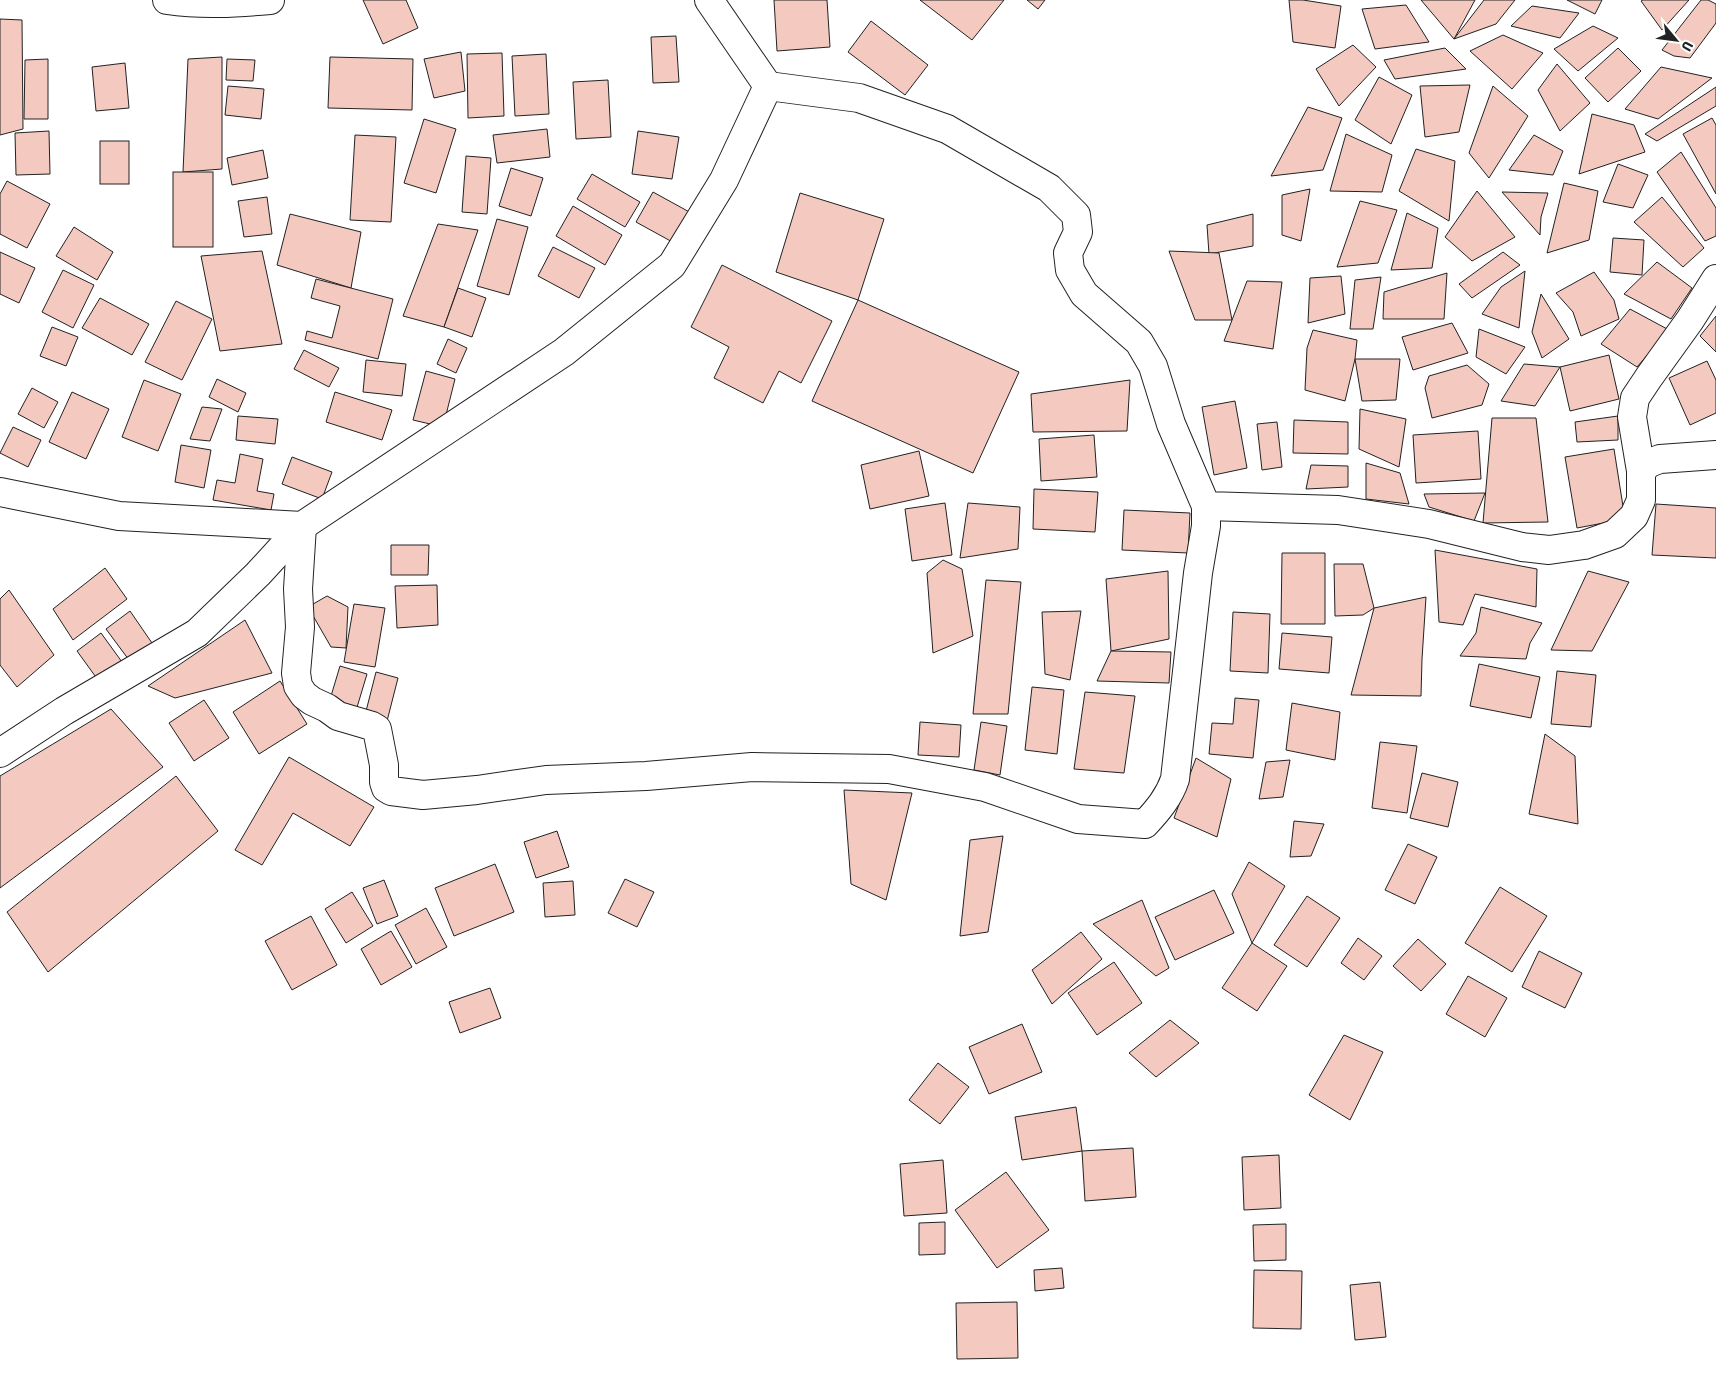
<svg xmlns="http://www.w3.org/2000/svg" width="1716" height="1379" font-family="'Asap Condensed',sans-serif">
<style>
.building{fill:#f3c9c0;stroke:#222}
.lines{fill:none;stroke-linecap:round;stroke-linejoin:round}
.street-casing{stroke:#222;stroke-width:30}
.secondary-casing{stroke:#222;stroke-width:30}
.street{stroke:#fff;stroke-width:28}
.secondary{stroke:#fff;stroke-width:28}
</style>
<rect width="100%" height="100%" fill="#fff"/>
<g class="building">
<polygon points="363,0 406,0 418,28 383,44"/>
<polygon points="774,0 827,0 830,47 777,51"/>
<polygon points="920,0 1004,0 972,40"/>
<polygon points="1027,0 1045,0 1038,9"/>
<polygon points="1289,0 1303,0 1341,6 1335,48 1293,42"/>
<polygon points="1421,0 1475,0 1454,39"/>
<polygon points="1484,0 1515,0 1496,24 1454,39"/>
<polygon points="1567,0 1602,0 1595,14"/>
<polygon points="1643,0 1689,0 1662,30 1641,1"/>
<polygon points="1701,0 1708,0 1716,4 1716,23 1690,58 1674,56 1662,50"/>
<polygon points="1406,5 1429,42 1375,49 1362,9"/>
<polygon points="1532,6 1579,13 1560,38 1511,26"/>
<polygon points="0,19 22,20 23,129 0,135"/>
<polygon points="871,21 928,65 905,95 848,52"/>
<polygon points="1593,26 1618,38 1578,71 1554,49"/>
<polygon points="1503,35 1543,53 1512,89 1470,51"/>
<polygon points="676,36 679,82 653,83 651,37"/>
<polygon points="1353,45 1376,67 1339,106 1316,69"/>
<polygon points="1445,48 1466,69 1395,79 1384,60"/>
<polygon points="1618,48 1641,71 1608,102 1585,78"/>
<polygon points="461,52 465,91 434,98 424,59"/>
<polygon points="502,53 504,116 468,118 467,54"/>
<polygon points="546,54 549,114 515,116 512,56"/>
<polygon points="222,57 222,169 183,172 188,59"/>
<polygon points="330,57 413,59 412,110 328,108"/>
<polygon points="48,59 48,119 24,119 25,60"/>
<polygon points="227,59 255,60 253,81 226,80"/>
<polygon points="125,63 129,108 96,111 92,67"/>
<polygon points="1557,64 1590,103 1560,131 1538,90"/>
<polygon points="1661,67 1712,78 1658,119 1625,109"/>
<polygon points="1379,77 1412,95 1391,144 1355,120"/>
<polygon points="608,80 611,137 576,139 573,82"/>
<polygon points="1470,85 1459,132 1425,137 1420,86"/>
<polygon points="228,86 264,89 261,119 225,115"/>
<polygon points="1493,86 1528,116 1489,178 1469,153"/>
<polygon points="1716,87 1716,106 1657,141 1645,134"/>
<polygon points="1308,107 1342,118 1323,170 1271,176"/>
<polygon points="1592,114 1634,125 1645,152 1579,174"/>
<polygon points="1712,118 1716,125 1716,194 1683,134"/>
<polygon points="424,119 456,129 436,193 404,183"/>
<polygon points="547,129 550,157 497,163 493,135"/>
<polygon points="49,131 50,174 16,175 15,133"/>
<polygon points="638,131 679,137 672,179 632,174"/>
<polygon points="1346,134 1392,155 1382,192 1330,191"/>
<polygon points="355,135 396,137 391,222 350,220"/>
<polygon points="1534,135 1563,151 1553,175 1509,170"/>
<rect x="100" y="141" width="29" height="43"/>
<polygon points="1416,149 1455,161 1449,221 1399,191"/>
<polygon points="263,150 268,178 232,185 227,158"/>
<polygon points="1681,152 1716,208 1716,236 1705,241 1657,172"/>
<polygon points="466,156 491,158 487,214 462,212"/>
<polygon points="1618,164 1648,175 1633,208 1603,202"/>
<polygon points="511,168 543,178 531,216 499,206"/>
<rect x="173" y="172" width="40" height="75"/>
<polygon points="592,174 640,202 625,227 577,199"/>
<polygon points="7,181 50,204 27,248 0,234 0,194"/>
<polygon points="1564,183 1598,191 1589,240 1547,253"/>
<polygon points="1310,189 1301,241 1282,235 1282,195"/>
<polygon points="1477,191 1515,237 1472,261 1445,237"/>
<polygon points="653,192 693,214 676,244 636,222"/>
<polygon points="1502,192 1548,193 1541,217 1540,235"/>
<polygon points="800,193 884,219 858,300 776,272"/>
<polygon points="267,197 272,234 244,237 238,201"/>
<polygon points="1662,197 1704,248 1683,267 1634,222"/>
<polygon points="1360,201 1397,210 1378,263 1337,267"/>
<polygon points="573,206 622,235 605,265 556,236"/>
<polygon points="1407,213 1438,228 1432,268 1391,270"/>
<polygon points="290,214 361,232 351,288 277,265"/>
<polygon points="1253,214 1253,246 1209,254 1207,225"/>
<polygon points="497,219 528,227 509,295 477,286"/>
<polygon points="438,224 478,230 444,327 403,316"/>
<polygon points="74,227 113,252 97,280 56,256"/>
<polygon points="1613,238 1644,240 1642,275 1610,272"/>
<polygon points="553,247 595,268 579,298 538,276"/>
<polygon points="262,251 282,344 220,351 201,256"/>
<polygon points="1169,251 1219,253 1232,320 1195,320"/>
<polygon points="0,252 35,268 19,303 0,294"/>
<polygon points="1503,252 1520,265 1472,298 1459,284"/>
<polygon points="1657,262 1692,288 1671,319 1624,294"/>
<polygon points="722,265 832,321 801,383 779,371 763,403 714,378 729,347 691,327"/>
<polygon points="63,270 94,285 73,328 42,312"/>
<polygon points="1525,271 1519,328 1482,314 1501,287"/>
<polygon points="1594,272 1614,300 1619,319 1581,336 1573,312 1556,293"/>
<polygon points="1447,273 1444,319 1383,319 1384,292"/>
<polygon points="1341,276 1345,314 1308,323 1310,278"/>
<polygon points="1381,277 1373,329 1350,329 1355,280"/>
<polygon points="316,279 393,299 378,359 305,340 307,331 332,338 340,306 311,298"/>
<polygon points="1247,281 1282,282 1273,349 1224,341"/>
<polygon points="458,288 486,298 472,337 444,327"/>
<polygon points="1541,294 1569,339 1542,358 1532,332"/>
<polygon points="100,298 149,324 132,355 82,328"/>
<polygon points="858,300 1019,372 973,473 812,401"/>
<polygon points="176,301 212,319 182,380 145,362"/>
<polygon points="1630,309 1669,330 1637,367 1601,344"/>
<polygon points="1716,316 1716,352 1700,336"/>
<polygon points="1452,323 1468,353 1413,370 1402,337"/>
<polygon points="52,327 78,337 66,366 40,356"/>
<polygon points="1479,329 1525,347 1506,374 1476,357"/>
<polygon points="1313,330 1357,340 1355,359 1345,401 1305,390 1307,348"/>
<polygon points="448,339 467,348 456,373 437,364"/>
<polygon points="304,350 339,368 329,387 294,369"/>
<polygon points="1609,355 1619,399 1570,411 1560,367"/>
<polygon points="1355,359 1400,359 1396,400 1362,401"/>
<polygon points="366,360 406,364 402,396 363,392"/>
<polygon points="1707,361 1716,380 1716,413 1690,425 1669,378"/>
<polygon points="1524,364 1560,367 1535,406 1501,401"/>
<polygon points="1467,365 1489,384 1482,405 1432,418 1425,388 1429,376"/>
<polygon points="426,371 455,379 443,427 413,420"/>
<polygon points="217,379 246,393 238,412 209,397"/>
<polygon points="144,380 181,394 158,451 122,437"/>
<polygon points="1130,380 1127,431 1033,432 1031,394"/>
<polygon points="32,388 58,402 44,428 18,414"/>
<polygon points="72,392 109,409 86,459 49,442"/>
<polygon points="335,392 392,410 382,440 326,422"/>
<polygon points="1235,401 1247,468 1214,475 1202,407"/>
<polygon points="202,407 222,409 210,441 190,439"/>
<polygon points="1360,409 1406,419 1399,467 1359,449"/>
<polygon points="238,416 278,419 275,444 236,440"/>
<polygon points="1618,416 1618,440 1577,442 1575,422"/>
<polygon points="1492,418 1536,418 1548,522 1483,523"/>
<polygon points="1294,420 1348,422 1348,454 1293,453"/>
<polygon points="1277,422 1282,467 1262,470 1257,424"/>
<polygon points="13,427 41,440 28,467 0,453"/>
<polygon points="1478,431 1481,479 1416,483 1413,435"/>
<polygon points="1094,435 1097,477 1041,481 1039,439"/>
<polygon points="181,445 211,450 204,488 175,482"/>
<polygon points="1614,449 1625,519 1577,528 1565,457"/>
<polygon points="919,451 929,496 870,509 861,465"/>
<polygon points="240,454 263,459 257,491 274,494 271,510 213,500 217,480 235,483"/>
<polygon points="292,457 332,472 322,499 282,484"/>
<polygon points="1366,463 1400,473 1409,504 1366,499"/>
<polygon points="1311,465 1348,466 1348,487 1306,489"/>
<polygon points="1034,489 1098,492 1095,532 1033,529"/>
<polygon points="1485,493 1474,521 1429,507 1424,494"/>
<polygon points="945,503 952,555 912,561 905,509"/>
<polygon points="968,503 1020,507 1018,549 960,558"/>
<polygon points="1656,504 1716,508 1716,558 1652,555"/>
<polygon points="1124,510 1190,513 1188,553 1122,550"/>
<polygon points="391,545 429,545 428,575 391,575"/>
<polygon points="1435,550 1537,569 1536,607 1475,594 1463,625 1439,622"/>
<polygon points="1282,553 1325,553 1325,624 1281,624"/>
<polygon points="943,560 962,569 973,636 933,653 927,573"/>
<polygon points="1334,564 1363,564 1374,608 1363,615 1335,616"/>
<polygon points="105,568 127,599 73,640 53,609"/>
<polygon points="1168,571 1169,639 1111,651 1106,579"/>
<polygon points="1588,571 1629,582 1592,651 1551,650"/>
<polygon points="986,580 1021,582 1008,714 973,714"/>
<polygon points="437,585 438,625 397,628 395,586"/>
<polygon points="9,590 54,655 17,687 0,665 0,599"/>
<polygon points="327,596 348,607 346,648 331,647 308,607"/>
<polygon points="1426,597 1422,659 1421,696 1351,695 1374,608"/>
<polygon points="354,604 385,608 375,667 344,662"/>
<polygon points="1481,607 1542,623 1530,643 1526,659 1460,656 1476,633"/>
<polygon points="130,611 152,643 129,660 106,629"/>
<polygon points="1081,611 1070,680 1045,674 1042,612"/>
<polygon points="1233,612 1270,614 1268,673 1230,671"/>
<polygon points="245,620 272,673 175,698 148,686"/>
<polygon points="101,633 122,662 98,680 77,651"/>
<polygon points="1282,633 1332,637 1329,673 1279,669"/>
<polygon points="1111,651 1171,652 1169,683 1097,681"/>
<polygon points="1479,664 1540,677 1531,718 1470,706"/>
<polygon points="340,666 367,674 355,714 328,706"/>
<polygon points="1557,671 1596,675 1591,727 1551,724"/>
<polygon points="376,672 398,678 386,725 364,719"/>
<polygon points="280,681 307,724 259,754 233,712"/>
<polygon points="1032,687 1064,690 1057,754 1025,750"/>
<polygon points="1085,692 1135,696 1124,773 1074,769"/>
<polygon points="1235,698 1259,700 1253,758 1209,754 1212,723 1233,724"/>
<polygon points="204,700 229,738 194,761 169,723"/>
<polygon points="1292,703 1340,712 1335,760 1286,750"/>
<polygon points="111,709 163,767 0,888 0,776"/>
<polygon points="920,722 961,725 959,757 918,755"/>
<polygon points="981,722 1007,726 1000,775 974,770"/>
<polygon points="1545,734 1575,756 1578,824 1529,814"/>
<polygon points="1380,742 1417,746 1407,813 1372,808"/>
<polygon points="289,757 374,807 350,846 293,813 262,865 235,850"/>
<polygon points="1196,758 1231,779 1217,837 1174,818"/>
<polygon points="1290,760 1283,797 1259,799 1266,762"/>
<polygon points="1422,773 1458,782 1448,827 1410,818"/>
<polygon points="176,776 218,831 48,972 7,912"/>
<polygon points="844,790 912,793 886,900 851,884"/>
<polygon points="1294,821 1324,824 1311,856 1290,857"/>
<polygon points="557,831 569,867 536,878 524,842"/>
<polygon points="1003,836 988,932 960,936 970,840"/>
<polygon points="1408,844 1437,857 1415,904 1385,890"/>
<polygon points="1249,862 1285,886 1252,943 1232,894"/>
<polygon points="495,864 514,912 454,936 435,888"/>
<polygon points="625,879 654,892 637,927 608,913"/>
<polygon points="384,880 398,916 377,924 363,888"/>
<polygon points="573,881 575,915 545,917 543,883"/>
<polygon points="1500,887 1547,916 1512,972 1465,943"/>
<polygon points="1214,890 1234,933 1175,960 1155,917"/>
<polygon points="352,892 373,926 346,943 325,909"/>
<polygon points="1307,896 1340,918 1307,967 1274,945"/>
<polygon points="1142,900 1169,968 1156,976 1093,924"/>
<polygon points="426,908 447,947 416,964 395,925"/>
<polygon points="311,916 337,965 292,990 265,941"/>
<polygon points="391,931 412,967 381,985 361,949"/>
<polygon points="1081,932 1102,959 1052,1004 1032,970"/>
<polygon points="1358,938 1382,956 1364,980 1341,963"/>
<polygon points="1418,939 1446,964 1421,991 1393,966"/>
<polygon points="1252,943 1287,966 1257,1011 1222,988"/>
<polygon points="1539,951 1582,973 1565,1008 1522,987"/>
<polygon points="1114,962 1142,1003 1097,1035 1068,993"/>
<polygon points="1468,976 1507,998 1485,1037 1446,1014"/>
<polygon points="490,988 501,1018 460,1033 449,1002"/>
<polygon points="1170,1020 1199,1043 1156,1077 1129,1053"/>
<polygon points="1022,1024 1042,1072 989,1094 969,1047"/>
<polygon points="1344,1035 1383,1052 1350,1120 1309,1095"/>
<polygon points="938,1063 969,1087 940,1124 909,1100"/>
<polygon points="1076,1107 1082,1151 1022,1160 1015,1117"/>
<polygon points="1133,1148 1136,1197 1085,1201 1082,1151"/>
<polygon points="1279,1155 1281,1208 1244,1210 1242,1157"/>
<polygon points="943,1160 947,1213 904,1216 900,1164"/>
<polygon points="1006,1172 1049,1230 997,1268 955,1210"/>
<polygon points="945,1222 945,1254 919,1255 919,1223"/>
<polygon points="1286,1224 1286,1260 1254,1261 1253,1225"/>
<polygon points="1062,1268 1064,1288 1035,1291 1034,1270"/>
<polygon points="1254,1270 1302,1271 1301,1329 1253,1328"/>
<polygon points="1380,1282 1386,1337 1355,1340 1350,1285"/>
<polygon points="1017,1302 1018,1358 957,1359 956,1303"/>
</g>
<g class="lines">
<g class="street-casing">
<g id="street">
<path d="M167,0c35,5 68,3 103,0"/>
<polyline points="768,86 859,98 947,129 1049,188 1076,215 1078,232 1068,253 1070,270 1084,294 1139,342 1153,366 1171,424 1206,506 1338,510 1429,524 1522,547 1549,550 1584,545 1615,534 1634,516 1641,500 1641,471 1649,463 1660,459 1716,455"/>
<polyline points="1641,471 1632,417 1635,398 1649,377 1690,320 1716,279"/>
<path d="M302,526l-4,63 2,38 -4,46 2,13 6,9 8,6 15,7 11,8 34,10 5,3 7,36v17l2,6 5,3 32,4 54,-5 69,-10 100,-4 106,-9 137,2 96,18 93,32 67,5c13,-14 24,-27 30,-45l23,-206 8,-47v-20"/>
<polyline points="0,753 64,711 197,633 258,574 302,526"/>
</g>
</g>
<g class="secondary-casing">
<polyline id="secondary" points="0,492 119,516 302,526 564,352 672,265 724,180 768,86 709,0"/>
</g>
<use href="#street" class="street"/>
<use href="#secondary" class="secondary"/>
</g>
<g transform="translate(1676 40) rotate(119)" stroke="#ffffff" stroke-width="4" paint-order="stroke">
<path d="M0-4L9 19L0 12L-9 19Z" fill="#222222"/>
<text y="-8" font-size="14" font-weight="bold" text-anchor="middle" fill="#222222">U</text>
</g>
</svg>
